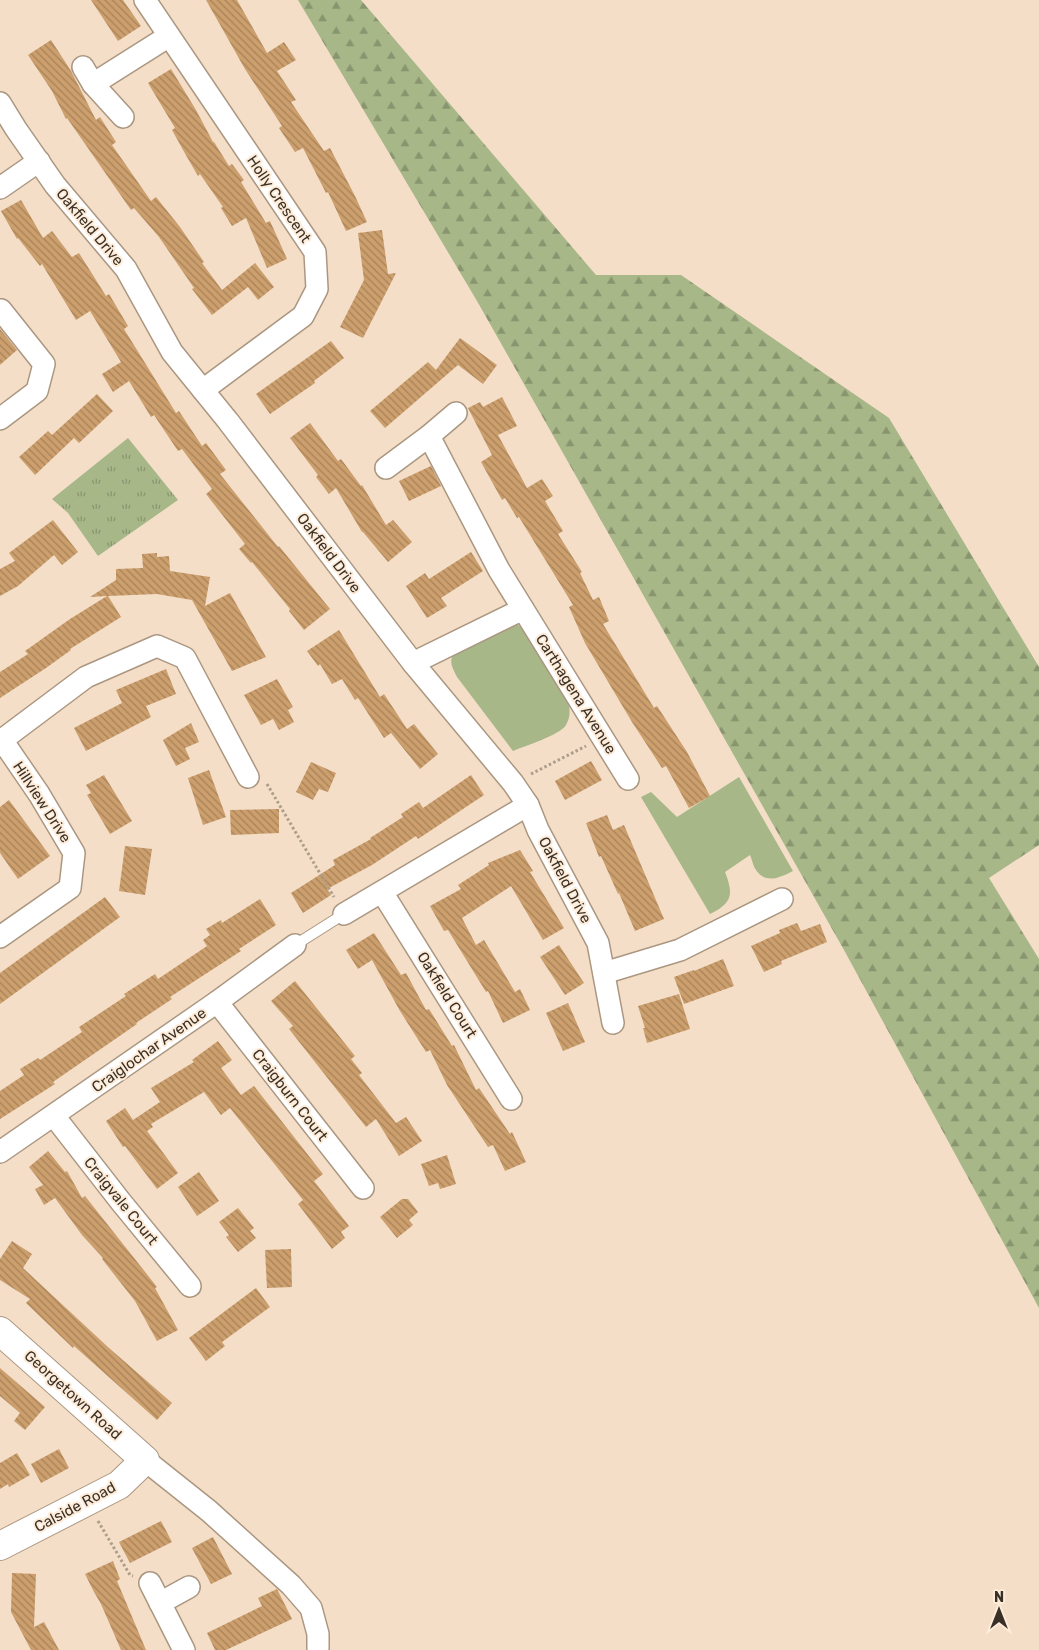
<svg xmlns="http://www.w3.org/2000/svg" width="1039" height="1650" font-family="Rubik,sans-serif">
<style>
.grass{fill:#a7b788}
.forest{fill:url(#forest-firs)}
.park{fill:url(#park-tufts)}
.building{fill:url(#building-back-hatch)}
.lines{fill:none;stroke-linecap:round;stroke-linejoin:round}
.lane-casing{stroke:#ab9781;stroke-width:12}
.street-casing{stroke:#ab9781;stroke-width:24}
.secondary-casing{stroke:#ab9781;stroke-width:30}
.path{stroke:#ad9d8b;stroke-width:3;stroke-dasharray:2.5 2.5;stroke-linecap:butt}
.lane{stroke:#fff;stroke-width:10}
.street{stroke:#fff;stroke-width:21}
.secondary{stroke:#fff;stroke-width:28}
.labels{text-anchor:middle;stroke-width:4;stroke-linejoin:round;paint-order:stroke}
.street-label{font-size:15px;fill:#393128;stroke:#feecd9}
</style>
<defs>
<pattern id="forest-firs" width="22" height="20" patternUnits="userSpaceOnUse" patternTransform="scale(1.25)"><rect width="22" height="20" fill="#a7b788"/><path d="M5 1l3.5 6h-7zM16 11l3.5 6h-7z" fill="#89956f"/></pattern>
<pattern id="park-tufts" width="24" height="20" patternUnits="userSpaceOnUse" patternTransform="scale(1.25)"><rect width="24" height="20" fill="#a7b788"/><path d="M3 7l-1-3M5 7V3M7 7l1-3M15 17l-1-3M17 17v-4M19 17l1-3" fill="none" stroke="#89956f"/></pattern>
<pattern id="building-back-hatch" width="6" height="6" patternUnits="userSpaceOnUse" patternTransform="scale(1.25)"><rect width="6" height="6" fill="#cc9f6d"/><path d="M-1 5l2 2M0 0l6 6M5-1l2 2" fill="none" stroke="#a7825a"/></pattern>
</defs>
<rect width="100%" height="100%" fill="#f4dec7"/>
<g class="grass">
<path d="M517,624l8,7 44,74c1,7 1,13 -3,20 -6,10 -41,21 -53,26l-56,-74c-5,-11 -9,-15 -2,-26z"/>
<path d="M739,777l54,94c-12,6 -27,14 -37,-1 -3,-4 -4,-11 -6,-15l-25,17c9,23 7,31 -15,42l-69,-117 10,-5 26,25z"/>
</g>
<polygon class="forest" points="298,0 361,0 596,275 681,275 889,418 1039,667 1039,845 989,878 1039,959 1039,1308 844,950 477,301"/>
<polygon class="park" points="128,438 178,500 98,556 68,513 52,499"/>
<g class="building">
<polygon points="91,0 123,0 141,26 118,41"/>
<polygon points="206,0 237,0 267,53 284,42 296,60 277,71 296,100 291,102 324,151 330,148 355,196 367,222 346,231 328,192 326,193 303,148 295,152 279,128 282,126 245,69"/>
<polygon points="51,40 71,71 96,120 100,117 116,142 112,145 151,201 156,197 180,227 204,262 202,263 222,290 255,263 274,287 258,300 248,287 212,315 192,289 194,288 159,237 134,208 131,210 67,118 66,119 52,91 28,55"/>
<polygon points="171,69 196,110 213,142 214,142 229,166 232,164 244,180 241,182 266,223 270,221 287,259 267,268 246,218 232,226 221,208 223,207 200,174 198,176 187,157 172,130 175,128 148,83"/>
<polygon points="21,200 43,238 52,231 72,257 79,253 106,296 109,294 128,326 124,329 176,413 179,411 202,446 206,443 226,470 220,474 278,547 279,546 330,609 304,630 289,611 290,609 252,562 251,563 239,549 245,544 206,494 212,489 182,449 178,451 154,415 151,417 129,381 113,392 102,374 121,362 90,311 76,320 42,264 40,266 18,238 17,239 1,211"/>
<polygon points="382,230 388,274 396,273 363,338 340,327 364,280 358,233"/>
<polygon points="0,329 17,350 0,365"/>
<polygon points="460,338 497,365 483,384 458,365 385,428 370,411 428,362 436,370"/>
<polygon points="331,341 344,358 314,381 315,383 270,414 256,394"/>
<polygon points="97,394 113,411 79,443 74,438 35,475 19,457 48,431 52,435"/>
<polygon points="502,397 517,426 498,435 527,488 542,479 553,496 545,501 563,531 558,534 582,572 580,573 593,600 599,597 609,621 603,624 654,708 657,706 687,752 710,796 689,808 666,766 662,768 632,722 585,643 569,607 573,605 519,517 517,518 505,498 502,500 481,462 492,455 468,408 480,402 483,407"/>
<polygon points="310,423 338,461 341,459 361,486 362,485 386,525 393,520 412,542 388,562 363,532 362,532 336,488 329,494 316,477 318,475 290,438"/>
<polygon points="431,466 441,486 409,501 399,481"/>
<polygon points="53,520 78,552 62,565 54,555 18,586 0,596 0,569 15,561 9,553"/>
<polygon points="471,552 483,571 441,598 447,606 427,618 406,586 425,573 429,579"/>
<polygon points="157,553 157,557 169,556 170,571 210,577 205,606 230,593 266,657 232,671 192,600 157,594 108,596 121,617 70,649 71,650 46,668 0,698 0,672 28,654 25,651 70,619 107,596 90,597 116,580 116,569 143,568 142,554"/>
<polygon points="339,630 380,697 384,694 407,729 414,724 438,754 420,769 391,733 384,738 358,698 355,700 342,679 332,684 320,664 318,666 307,651"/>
<polygon points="166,669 176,694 146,706 151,717 86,751 74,728 122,703 116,690"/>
<polygon points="277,679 293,707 288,710 294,722 279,730 273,719 261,725 244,695"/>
<polygon points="191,723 199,742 185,748 190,759 176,766 163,740"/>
<polygon points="591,761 602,780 565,800 555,781"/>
<polygon points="311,762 336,773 328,792 319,789 313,800 296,792"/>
<polygon points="209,770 226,817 203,825 188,778"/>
<polygon points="104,775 132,821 110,834 87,795 91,793 86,785"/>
<polygon points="471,775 484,795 418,839 416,836 372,865 327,889 331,895 303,913 291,893 335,865 333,860 371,839 370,838 403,817 401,814 419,802 423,808"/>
<polygon points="9,800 50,856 18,879 0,853 0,807"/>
<polygon points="279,809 279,833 231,835 230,810"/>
<polygon points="607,815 613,830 624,825 664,919 635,931 619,893 618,894 601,856 599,857 586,823"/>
<polygon points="125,846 152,849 145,895 119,891"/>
<polygon points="520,850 533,871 530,872 564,928 543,940 511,886 462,918 476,945 484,940 515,992 520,989 530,1010 503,1023 488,991 486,992 448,930 444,931 430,906 461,889 458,885 489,865 488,863"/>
<polygon points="105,897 120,917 0,1004 0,973"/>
<polygon points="260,899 276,925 239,949 241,951 170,997 172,999 136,1023 137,1024 53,1082 55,1084 0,1119 0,1091 24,1075 20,1069 38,1058 40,1060 82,1032 79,1027 126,996 124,994 155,974 158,979 207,946 203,940 210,935 206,929 221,920 222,923"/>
<polygon points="797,923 801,931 820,924 827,942 781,961 782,964 764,972 751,946 780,933 779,930"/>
<polygon points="374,933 401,975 406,973 426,1010 429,1009 452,1046 454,1045 476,1090 479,1088 510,1134 512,1132 526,1162 505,1171 493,1145 488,1147 447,1085 430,1050 426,1052 400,1011 372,960 358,969 346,950"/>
<polygon points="559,945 584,983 565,995 540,957"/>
<polygon points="723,959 734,986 684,1004 674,977 694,970 694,971"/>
<polygon points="295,981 355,1056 351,1059 362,1073 359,1075 396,1123 406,1117 422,1141 399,1156 376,1119 366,1127 289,1029 293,1026 271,1001"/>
<polygon points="679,994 690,1029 647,1043 643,1028 645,1028 638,1006"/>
<polygon points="568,1003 585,1042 563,1051 546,1013"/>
<polygon points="218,1041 232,1060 221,1068 241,1095 254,1086 323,1174 314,1181 349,1226 341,1232 345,1238 332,1249 298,1204 303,1200 230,1108 221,1115 204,1092 151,1124 153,1127 147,1131 178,1173 157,1189 125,1146 123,1147 106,1121 125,1108 133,1120 160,1102 151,1088 194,1062 192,1060"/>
<polygon points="48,1151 65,1172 67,1171 82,1198 85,1196 157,1287 155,1288 178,1330 157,1341 135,1301 102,1259 103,1258 82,1235 55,1198 44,1205 35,1189 43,1185 29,1167"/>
<polygon points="447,1155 456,1184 440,1189 438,1183 429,1186 421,1164"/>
<polygon points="199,1172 219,1201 197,1216 178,1187"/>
<polygon points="402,1199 408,1199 418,1212 409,1220 413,1225 397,1238 380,1217"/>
<polygon points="238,1208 254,1228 250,1231 256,1238 238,1252 226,1237 229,1235 219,1222"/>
<polygon points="12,1241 32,1254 23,1268 109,1348 172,1403 157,1420 74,1346 73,1348 26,1303 30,1299 0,1280 0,1259"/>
<polygon points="291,1249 292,1287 267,1288 265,1250"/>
<polygon points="256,1288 270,1307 222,1342 225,1346 206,1361 189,1338"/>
<polygon points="0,1368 45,1407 25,1430 14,1421 20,1413 0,1396"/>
<polygon points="59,1449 69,1468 41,1483 31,1464"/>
<polygon points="17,1453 30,1475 9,1487 8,1484 0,1489 0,1463"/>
<polygon points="161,1521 172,1542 130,1563 119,1542"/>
<polygon points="213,1537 232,1574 211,1584 192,1548"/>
<polygon points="113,1561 120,1579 117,1581 146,1650 121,1650 101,1604 94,1592 85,1574"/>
<polygon points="12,1573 36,1574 34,1627 44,1622 59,1650 31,1650 11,1612"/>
<polygon points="277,1589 292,1619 226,1650 215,1650 207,1633 262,1606 258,1598"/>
</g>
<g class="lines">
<g class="lane-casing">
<polyline id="lane" points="295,945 344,914"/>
</g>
<g class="street-casing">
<g id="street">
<polyline points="145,0 315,252 317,289 303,316 203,390"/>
<polyline points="83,67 93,84 123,117"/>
<polyline points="93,84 169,36"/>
<polyline points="0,103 16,129 55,185 126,269 172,352 228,421 413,663 513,783 528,805 538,830 598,943 613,1023"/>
<polyline points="0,188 39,161"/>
<polyline points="0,419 37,391 44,364 1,310"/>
<polyline points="429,436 499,570 628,779"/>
<polyline points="386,468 429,436 456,413"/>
<polyline points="413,663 523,609"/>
<polyline points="382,892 511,1099"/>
<polyline points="344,914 528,805"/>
<polyline points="0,937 70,888 74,853 39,794 2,740 86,677 157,646 185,658 248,777"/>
<polyline points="604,973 680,950 782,899"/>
<polyline points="217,1002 363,1188"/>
<polyline points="54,1116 121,1202 190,1286"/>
<polyline points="0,1152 217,1002 295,945"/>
<polyline points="145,1460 209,1511 291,1585 311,1608 318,1634 318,1648"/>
<polyline points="150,1583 184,1650"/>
<polyline points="160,1603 189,1587"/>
</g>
</g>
<g class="secondary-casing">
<polyline id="secondary" points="0,1331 145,1460 119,1485 0,1546"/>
</g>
<g class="path">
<polyline points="531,774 586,746"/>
<polyline points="267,784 334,897"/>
<polyline points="98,1521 130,1575 133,1576"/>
</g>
<use href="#lane" class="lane"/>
<use href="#street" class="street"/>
<use href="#secondary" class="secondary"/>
</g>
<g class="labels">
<g class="street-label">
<text transform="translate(279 199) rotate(56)" y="5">Holly Crescent</text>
<text transform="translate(90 227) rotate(50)" y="5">Oakfield Drive</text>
<text transform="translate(329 553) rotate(53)" y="5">Oakfield Drive</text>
<text transform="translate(576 694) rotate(58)" y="5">Carthagena Avenue</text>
<text transform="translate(42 802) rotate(57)" y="5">Hillview Drive</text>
<text transform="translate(565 880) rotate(62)" y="5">Oakfield Drive</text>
<text transform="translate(447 995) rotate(58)" y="5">Oakfield Court</text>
<text transform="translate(149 1050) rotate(-35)" y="5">Craiglochar Avenue</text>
<text transform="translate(290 1095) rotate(52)" y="5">Craigburn Court</text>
<text transform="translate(121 1201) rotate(51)" y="5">Craigvale Court</text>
<text transform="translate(73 1395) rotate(42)" y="5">Georgetown Road</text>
<text transform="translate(75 1507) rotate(-28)" y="5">Calside Road</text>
</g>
</g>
<g transform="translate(999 1610)" stroke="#feecd9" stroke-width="4" paint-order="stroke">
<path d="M0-4L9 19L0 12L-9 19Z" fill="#393128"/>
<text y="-8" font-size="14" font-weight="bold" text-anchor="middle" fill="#393128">N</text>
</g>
</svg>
